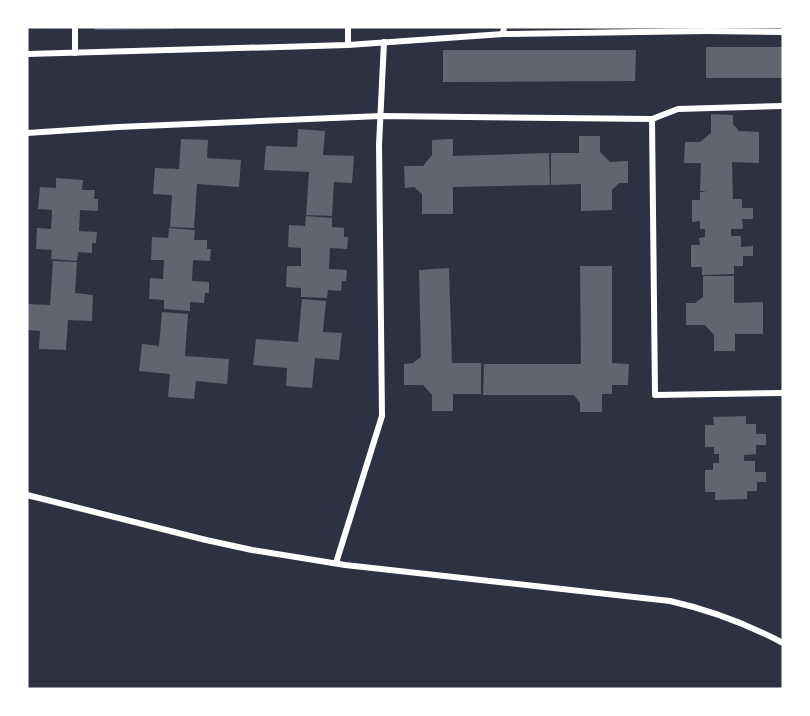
<svg xmlns="http://www.w3.org/2000/svg" width="810" height="716" font-family="'Work Sans',sans-serif">
<style>
.building{fill:#626471}
.lines{fill:none;stroke-linecap:round;stroke-linejoin:round}
.minor{stroke:#fff;stroke-width:6}
</style>
<rect width="100%" height="100%" fill="#2d3142"/>
<g class="building">
<polygon points="95,27 174,27 174,29 95,30"/>
<rect x="706" y="47" width="77" height="31"/>
<polygon points="443,50 636,50 635,81 443,82"/>
<polygon points="711,114 733,115 733,124 739,131 759,132 759,163 732,162 733,199 742,199 742,208 753,208 753,219 742,219 743,229 731,229 731,236 741,236 741,247 753,246 753,256 743,256 743,266 734,266 734,274 702,275 702,267 691,267 691,245 700,245 699,238 705,237 705,229 700,229 700,221 692,222 692,200 700,200 700,192 707,191 700,191 701,163 684,163 685,142 700,142 711,133"/>
<polygon points="298,129 325,131 323,155 354,156 352,183 334,182 332,216 306,215 309,172 264,170 266,146 297,147"/>
<polygon points="579,136 600,136 600,152 610,162 628,161 628,183 619,183 612,190 612,210 581,211 581,184 551,185 551,153 579,153"/>
<polygon points="181,139 208,140 207,158 241,160 239,187 197,184 194,228 170,227 172,195 153,194 155,168 179,169"/>
<polygon points="453,139 453,156 549,153 550,185 453,187 453,214 422,214 422,194 414,187 405,188 404,166 423,166 432,155 432,140"/>
<polygon points="56,178 83,180 82,190 95,190 94,199 98,199 98,211 80,210 79,231 97,232 96,243 92,243 92,253 78,252 77,261 51,259 52,250 36,249 37,228 51,229 52,210 38,209 40,187 56,188"/>
<polygon points="306,216 332,218 332,227 344,228 344,237 348,237 347,249 330,248 329,269 347,270 346,281 342,281 341,291 328,290 327,298 301,297 301,288 286,287 287,266 301,266 301,248 288,247 289,225 305,226"/>
<polygon points="169,228 195,230 194,240 207,240 207,249 211,249 210,261 193,260 192,281 209,282 209,293 205,293 204,303 190,302 190,311 164,309 164,300 149,299 150,278 163,279 164,260 151,260 152,237 168,238"/>
<polygon points="53,261 77,262 75,293 93,295 92,321 68,320 66,350 39,349 40,331 27,330 27,304 50,305"/>
<polygon points="580,266 612,266 612,363 629,364 628,385 612,385 612,394 602,394 602,412 580,412 580,403 574,395 483,395 484,364 581,364"/>
<polygon points="449,268 452,363 481,363 481,394 453,394 453,411 432,411 432,395 423,385 404,385 404,364 413,363 421,357 419,270"/>
<polygon points="703,276 734,276 734,303 763,302 763,334 735,334 735,351 714,351 714,335 705,325 686,325 686,303 695,303 703,297"/>
<polygon points="302,299 326,301 323,332 342,333 339,360 315,358 312,388 286,386 287,368 253,365 256,339 298,342"/>
<polygon points="162,312 188,314 185,356 229,359 227,384 196,381 194,399 168,397 170,374 139,371 142,344 159,346"/>
<polygon points="746,416 746,424 756,424 756,434 766,434 766,445 756,445 756,454 744,455 744,461 755,461 755,472 766,472 766,482 757,482 757,491 747,491 747,499 715,500 715,492 705,492 705,470 713,470 713,463 719,463 719,454 714,454 714,447 705,447 705,425 714,425 713,417"/>
</g>
<g class="lines">
<g class="minor">
<polyline points="348,27 348,45"/>
<polyline points="706,31 783,32"/>
<polyline points="503,34 706,31 706,27"/>
<polyline points="75,53 75,27"/>
<polyline points="27,54 348,45 503,34 504,27"/>
<polyline points="652,119 655,395 783,393"/>
<polyline points="27,133 118,127 381,116 652,119 678,109 783,106"/>
<path d="M27,495l179,45 46,10 93,15 325,36c40,9 77,23 113,42"/>
<polyline points="336,563 382,416 379,145 384,42"/>
</g>
</g>
<rect width="810" height="716" fill="none" stroke="#ffffff" stroke-width="57"/>
</svg>
